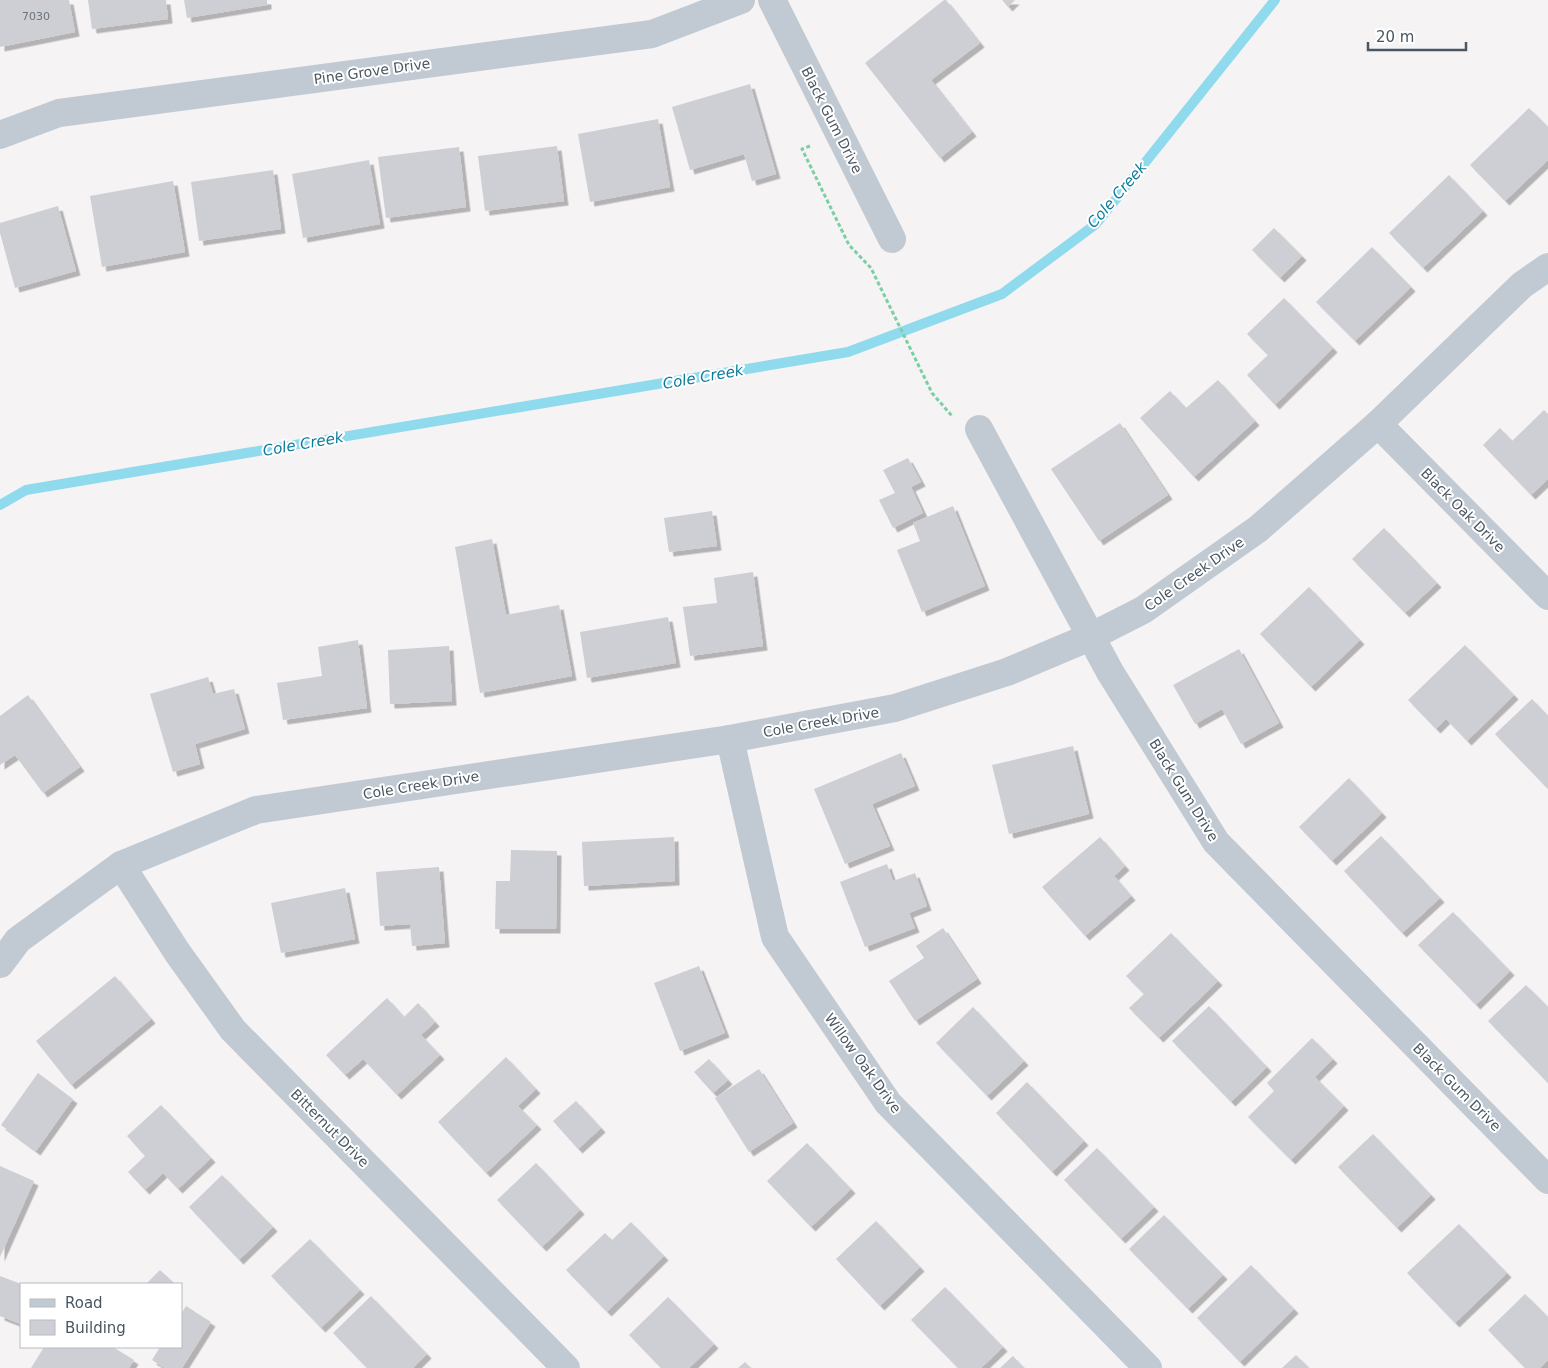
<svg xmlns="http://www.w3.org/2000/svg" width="1548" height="1368" font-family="'DejaVu Sans',sans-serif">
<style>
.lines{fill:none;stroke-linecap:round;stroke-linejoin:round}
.stream{stroke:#90daee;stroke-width:10}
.building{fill:#cdcfd5;filter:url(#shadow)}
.path{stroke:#7ad0a6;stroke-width:3;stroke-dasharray:4 2.5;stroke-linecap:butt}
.minor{stroke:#c1cad2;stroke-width:28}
.labels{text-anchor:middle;stroke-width:4;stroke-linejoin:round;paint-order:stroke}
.number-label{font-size:11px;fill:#6b747e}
.street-label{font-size:14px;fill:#4a5661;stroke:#fff}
.water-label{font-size:15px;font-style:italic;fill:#0c7c9b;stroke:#fff}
</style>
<defs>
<filter id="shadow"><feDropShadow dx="4.5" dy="4.5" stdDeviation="0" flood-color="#0004"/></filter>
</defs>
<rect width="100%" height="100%" fill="#f5f3f3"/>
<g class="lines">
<polyline class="stream" points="0,505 26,490 848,352 1002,294 1096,224 1275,0"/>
</g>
<g class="building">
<polygon points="0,0 69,0 75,32 0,47"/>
<polygon points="88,0 166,0 168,19 92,29"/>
<polygon points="184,0 267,0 267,5 187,18"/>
<polygon points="944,0 946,0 980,43 931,80 972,132 940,158 865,63"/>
<polygon points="1002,0 1015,0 1008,7"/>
<polygon points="750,84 776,174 752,181 744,154 690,170 672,107"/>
<polygon points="1529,108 1548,127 1548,160 1505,201 1470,165"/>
<polygon points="658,119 670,187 590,202 578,134"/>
<polygon points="557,146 564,201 485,211 478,156"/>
<polygon points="459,147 466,207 386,218 378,157"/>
<polygon points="369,160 380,224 303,238 292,174"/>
<polygon points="273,170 281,229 199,241 191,182"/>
<polygon points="1449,175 1483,211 1423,268 1389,233"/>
<polygon points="173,181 185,252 102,267 90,196"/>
<polygon points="58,206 76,271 15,288 0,233 0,223"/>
<polygon points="1274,228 1302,256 1280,278 1252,250"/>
<polygon points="1372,247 1411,287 1355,341 1316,302"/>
<polygon points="1284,298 1333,348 1275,405 1247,375 1268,355 1247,334"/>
<polygon points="1218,380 1255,421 1194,477 1140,418 1170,391 1186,408"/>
<polygon points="1544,410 1548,414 1548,479 1531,495 1483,445 1500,428 1512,441"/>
<polygon points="1120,423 1168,495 1099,541 1051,469"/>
<polygon points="908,458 921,482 911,487 923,513 893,528 879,500 895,493 883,470"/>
<polygon points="953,506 985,586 922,612 897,550 920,541 913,523"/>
<polygon points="712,511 717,546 669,552 664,518"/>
<polygon points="1384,528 1437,583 1405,613 1352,559"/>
<polygon points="492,539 506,615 559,605 572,676 480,693 455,547"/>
<polygon points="753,572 763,646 690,656 683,607 717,603 714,578"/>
<polygon points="1309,587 1360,640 1311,687 1260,634"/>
<polygon points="668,617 676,663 587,678 580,632"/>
<polygon points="358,640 367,708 283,720 277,683 322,676 318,647"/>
<polygon points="1465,645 1514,695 1467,741 1446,719 1436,729 1408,700"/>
<polygon points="449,646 452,701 390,704 388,650"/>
<polygon points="1239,649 1279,723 1241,744 1222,709 1195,724 1173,685"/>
<polygon points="208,677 213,694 234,689 245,729 195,744 200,764 173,772 150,694"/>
<polygon points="28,695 80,767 43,793 15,755 0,765 0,716"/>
<polygon points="1532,699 1548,716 1548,789 1495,734"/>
<polygon points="1073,746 1089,814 1009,834 992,765"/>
<polygon points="901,753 915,786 872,804 890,846 845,864 814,789"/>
<polygon points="1349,778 1382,813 1332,861 1299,827"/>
<polygon points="1381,836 1440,898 1402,933 1344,871"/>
<polygon points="674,837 675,881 584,886 582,842"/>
<polygon points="1100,837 1125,866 1114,876 1131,896 1085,936 1042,887"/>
<polygon points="511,850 557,851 556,929 495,929 496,881 510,881"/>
<polygon points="887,864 893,881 915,873 927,906 909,913 915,928 865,947 840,882"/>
<polygon points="439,867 445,943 412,946 410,924 380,926 376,872"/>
<polygon points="345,888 355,939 281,953 271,903"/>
<polygon points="1453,912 1510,971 1476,1005 1418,945"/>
<polygon points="943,928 977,979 915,1021 889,981 924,958 916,946"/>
<polygon points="1171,933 1218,981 1159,1038 1129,1008 1144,994 1126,976"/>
<polygon points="699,966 725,1033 680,1051 654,983"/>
<polygon points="115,976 151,1019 71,1085 36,1041"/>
<polygon points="1526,985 1548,1007 1548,1083 1488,1021"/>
<polygon points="387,998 404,1017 418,1003 435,1022 421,1035 440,1055 397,1095 363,1059 345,1075 326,1055"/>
<polygon points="1209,1006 1267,1067 1231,1102 1172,1041"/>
<polygon points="973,1007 1024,1061 987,1096 936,1043"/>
<polygon points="1312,1038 1333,1059 1315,1077 1344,1106 1291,1160 1248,1117 1274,1091 1267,1083"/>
<polygon points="506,1057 536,1089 518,1106 537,1125 486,1173 438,1122"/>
<polygon points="709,1059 728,1080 713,1093 694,1072"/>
<polygon points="759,1069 793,1123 749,1152 715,1098"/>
<polygon points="38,1073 73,1099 36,1151 1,1125"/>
<polygon points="1027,1082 1084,1141 1052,1172 996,1113"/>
<polygon points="576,1101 601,1128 578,1149 553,1121"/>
<polygon points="161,1105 211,1158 178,1189 163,1173 145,1190 128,1172 145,1156 127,1136"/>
<polygon points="1373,1134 1431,1195 1397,1228 1338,1167"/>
<polygon points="807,1143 851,1189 811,1227 767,1181"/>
<polygon points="1097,1148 1154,1207 1121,1239 1064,1180"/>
<polygon points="536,1163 580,1210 542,1247 497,1200"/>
<polygon points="0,1166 34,1181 0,1257"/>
<polygon points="222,1175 273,1227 239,1260 189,1207"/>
<polygon points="1164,1215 1223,1275 1188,1309 1129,1249"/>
<polygon points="876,1221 920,1267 880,1306 836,1259"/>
<polygon points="631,1222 664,1256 607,1312 566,1270 605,1233 612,1240"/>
<polygon points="1459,1224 1507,1273 1455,1323 1407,1273"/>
<polygon points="310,1239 360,1290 321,1328 271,1276"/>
<polygon points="1251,1265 1294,1309 1240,1362 1197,1318"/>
<polygon points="160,1270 175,1284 146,1284"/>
<polygon points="0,1276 21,1284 21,1324 0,1316"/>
<polygon points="945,1287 1003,1347 981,1368 958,1368 911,1320"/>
<polygon points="1525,1294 1548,1317 1548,1360 1540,1368 1525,1368 1488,1330"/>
<polygon points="371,1296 427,1354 413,1368 367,1368 333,1333"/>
<polygon points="668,1297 714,1344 689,1368 661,1368 629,1335"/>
<polygon points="186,1306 211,1322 182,1368 165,1368 152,1360 160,1347 181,1347 181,1314"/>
<polygon points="44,1347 113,1347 134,1360 129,1368 31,1368"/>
<polygon points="1296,1355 1309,1368 1282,1368"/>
<polygon points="1013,1356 1024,1368 1000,1368"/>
<polygon points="745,1362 751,1368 738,1368"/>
</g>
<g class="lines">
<polyline class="path" points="810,146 802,149 849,245 871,268 932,393 952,416"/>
<g class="minor">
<polyline points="772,0 892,239"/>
<polyline points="0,135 59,113 652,34 741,0"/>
<polyline points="1378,424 1548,596"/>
<polyline points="979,429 1110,672 1216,842 1548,1180"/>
<polyline points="730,739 775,937 888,1103 1148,1368"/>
<polyline points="121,865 177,952 233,1030 566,1368"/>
<polyline points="0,964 18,940 121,865 256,810 730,739 895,708 1007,672 1090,637 1143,610 1258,529 1378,424 1522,285 1548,267"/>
</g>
</g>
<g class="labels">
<g class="number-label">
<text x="36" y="20">7030</text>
</g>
<g class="street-label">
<text transform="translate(372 71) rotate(-8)" y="5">Pine Grove Drive</text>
<text transform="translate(832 120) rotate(63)" y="5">Black Gum Drive</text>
<text transform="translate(1463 510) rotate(45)" y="5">Black Oak Drive</text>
<text transform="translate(1194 574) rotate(-35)" y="5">Cole Creek Drive</text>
<text transform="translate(821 722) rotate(-10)" y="5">Cole Creek Drive</text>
<text transform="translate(421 785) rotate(-9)" y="5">Cole Creek Drive</text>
<text transform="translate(1184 790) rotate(58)" y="5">Black Gum Drive</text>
<text transform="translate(863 1063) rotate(54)" y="5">Willow Oak Drive</text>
<text transform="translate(1457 1087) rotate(45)" y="5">Black Gum Drive</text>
<text transform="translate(330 1128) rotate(45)" y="5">Bitternut Drive</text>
</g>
<g class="water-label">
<text transform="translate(1117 195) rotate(-49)" y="5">Cole Creek</text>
<text transform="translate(703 377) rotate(-10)" y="5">Cole Creek</text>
<text transform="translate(303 444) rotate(-10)" y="5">Cole Creek</text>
</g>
</g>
<rect x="20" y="1283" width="162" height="65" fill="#ffffff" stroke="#b7bbc0"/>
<rect x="30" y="1299" width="25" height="8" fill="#c1cad2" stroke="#b7bbc0"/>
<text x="65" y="1308" font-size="15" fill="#4a5661">Road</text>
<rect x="30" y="1320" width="25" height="15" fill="#cdcfd5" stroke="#b7bbc0"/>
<text x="65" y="1333" font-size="15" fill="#4a5661">Building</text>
<path d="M1368 42v8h98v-8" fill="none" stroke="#4a5661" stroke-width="2.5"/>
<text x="1376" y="42" font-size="15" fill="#4a5661" stroke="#ffffff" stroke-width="4" paint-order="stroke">20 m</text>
</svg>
